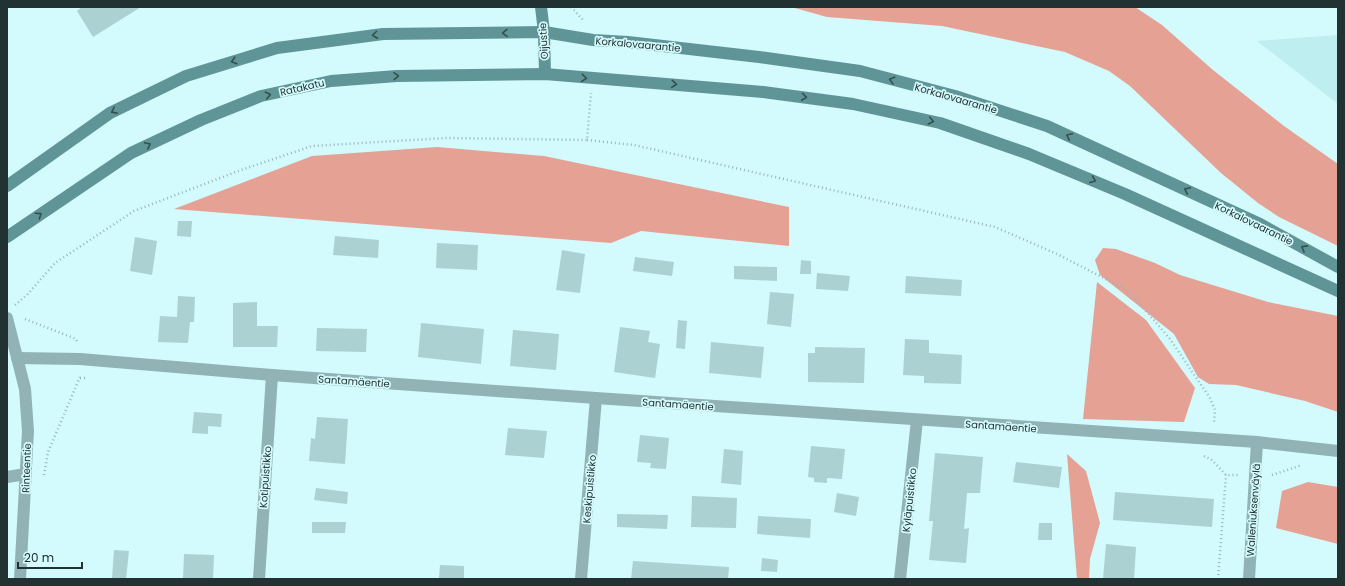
<svg xmlns="http://www.w3.org/2000/svg" width="1345" height="586" font-family="Poppins,sans-serif">
<style>
.built{fill:#beeef0}
.forest{fill:#e5a194}
.building{fill:#abd1d3}
.lines{fill:none;stroke-linecap:round;stroke-linejoin:round}
.path{stroke:#97b6b7;stroke-width:2.5;stroke-dasharray:1 3;stroke-linecap:butt}
.street{stroke:#91b3b5;stroke-width:12}
.secondary{stroke:#609597;stroke-width:12}
.oneway{stroke:#354f50}
.labels{text-anchor:middle;stroke-width:3.5;stroke-linejoin:round;paint-order:stroke}
.street-label{font-size:10px;fill:#223132;stroke:#d3fafc}
</style>
<rect width="100%" height="100%" fill="#d3fafc"/>
<polygon class="built" points="1338,35 1338,104 1257,41"/>
<g class="forest">
<polygon points="791,7 1135,7 1162,25 1213,70 1284,126 1338,164 1338,246 1279,217 1258,203 1221,173 1130,86 1109,71 1065,52 942,26 827,17"/>
<polygon points="437,147 544,156 789,207 789,246 641,231 611,243 174,209 312,156"/>
<polygon points="1103,248 1116,249 1155,263 1180,275 1268,302 1338,316 1338,412 1305,401 1236,385 1209,384 1198,377 1174,334 1100,275 1095,260"/>
<polygon points="1097,282 1146,320 1195,388 1184,422 1083,419"/>
<polygon points="1067,454 1086,471 1100,523 1090,559 1089,579 1077,579"/>
<polygon points="1308,482 1338,487 1338,544 1276,528 1282,491"/>
</g>
<g class="building">
<polygon points="82,7 141,7 93,37 77,11"/>
<polygon points="178,221 192,221 191,237 177,236"/>
<polygon points="335,236 379,240 378,258 333,255"/>
<polygon points="135,237 157,241 152,275 130,271"/>
<polygon points="437,243 478,245 477,270 436,268"/>
<polygon points="562,250 585,254 580,293 556,290"/>
<polygon points="635,257 674,262 672,276 633,271"/>
<polygon points="801,260 811,261 811,274 800,274"/>
<polygon points="734,266 777,267 777,281 734,279"/>
<polygon points="817,273 850,276 848,291 816,289"/>
<polygon points="906,276 962,280 961,296 905,293"/>
<polygon points="770,292 794,294 791,327 767,324"/>
<polygon points="178,296 195,297 194,322 190,322 188,343 158,342 160,316 177,317"/>
<polygon points="257,302 257,326 278,326 277,347 233,347 233,303"/>
<polygon points="678,320 687,321 685,349 676,348"/>
<polygon points="421,323 484,329 481,364 418,357"/>
<polygon points="620,327 650,331 648,342 660,344 655,378 614,372"/>
<polygon points="317,328 367,329 366,352 316,351"/>
<polygon points="513,330 559,334 556,370 510,366"/>
<polygon points="905,339 929,340 929,353 962,355 961,384 924,383 924,376 903,375"/>
<polygon points="711,342 764,347 761,378 709,373"/>
<polygon points="815,347 865,348 864,383 808,382 808,353 815,353"/>
<polygon points="194,412 222,414 221,427 208,426 208,434 192,433"/>
<polygon points="317,417 348,419 345,464 309,461 311,438 315,439"/>
<polygon points="508,428 547,431 544,458 505,455"/>
<polygon points="640,435 669,438 666,469 650,468 651,463 637,462"/>
<polygon points="811,446 845,449 842,479 827,478 827,483 814,482 814,478 808,477"/>
<polygon points="724,449 743,451 741,485 721,483"/>
<polygon points="935,453 983,457 980,493 967,493 964,529 969,528 966,563 929,560 933,521 929,521"/>
<polygon points="1016,462 1062,467 1059,488 1013,482"/>
<polygon points="316,488 348,492 347,504 314,500"/>
<polygon points="1115,492 1214,499 1212,527 1113,520"/>
<polygon points="837,493 859,497 856,516 834,512"/>
<polygon points="692,496 737,498 736,528 691,527"/>
<polygon points="617,514 668,515 667,529 617,527"/>
<polygon points="758,516 811,519 810,538 757,534"/>
<polygon points="312,522 346,522 345,533 312,533"/>
<polygon points="1039,523 1052,523 1052,540 1038,540"/>
<polygon points="1106,544 1136,547 1134,579 1103,579"/>
<polygon points="114,550 129,551 126,579 112,579"/>
<polygon points="184,554 214,555 213,579 183,579"/>
<polygon points="762,558 778,560 777,572 761,571"/>
<polygon points="633,561 729,567 728,579 631,579"/>
<polygon points="440,565 464,566 464,579 439,579"/>
</g>
<g class="lines">
<g class="path">
<polyline points="571,7 584,21"/>
<polyline points="587,140 634,145 995,227 1057,254 1129,291 1170,339 1210,398 1215,410 1214,423"/>
<polyline points="15,305 27,295 55,263 134,211 241,170 312,146 446,138 587,140 591,93"/>
<polyline points="25,319 76,339 77,342"/>
<polyline points="80,378 88,378"/>
<polyline points="1204,456 1212,460 1226,475 1239,475"/>
<polyline points="44,475 48,452 80,377"/>
<polyline points="1272,475 1302,465"/>
<polyline points="1218,579 1226,475"/>
</g>
<g class="street">
<polyline points="7,318 25,389 28,431 20,579"/>
<polyline points="17,358 80,359 272,375 596,398 1257,442 1338,451"/>
<polyline points="7,477 26,474"/>
<polyline points="259,579 272,375"/>
<polyline points="581,579 596,398"/>
<polyline points="900,579 917,420"/>
<polyline points="1249,579 1257,442"/>
</g>
<g class="secondary">
<polyline points="541,7 544,32 545,74"/>
<polyline points="7,186 110,113 186,76 277,48 383,34 544,32 593,40 628,42 759,57 860,71 955,96 1047,126 1260,224 1338,267"/>
<polyline points="7,237 131,153 201,120 261,96 331,81 397,76 545,74 763,92 853,104 940,123 1029,154 1125,194 1338,291"/>
</g>
</g>
<defs><path id="oneway-chevron" d="M-2-3.5L2.5 0L-2 3.5" fill="none" stroke-width="1.6" stroke-linecap="round" stroke-linejoin="round"/></defs>
<g class="oneway">
<use href="#oneway-chevron" transform="translate(505 33) rotate(179)"/>
<use href="#oneway-chevron" transform="translate(375 35) rotate(173)"/>
<use href="#oneway-chevron" transform="translate(234 61) rotate(163)"/>
<use href="#oneway-chevron" transform="translate(396 76) rotate(-3)"/>
<use href="#oneway-chevron" transform="translate(584 78) rotate(5)"/>
<use href="#oneway-chevron" transform="translate(892 80) rotate(-165)"/>
<use href="#oneway-chevron" transform="translate(674 84) rotate(5)"/>
<use href="#oneway-chevron" transform="translate(268 95) rotate(-13)"/>
<use href="#oneway-chevron" transform="translate(804 97) rotate(8)"/>
<use href="#oneway-chevron" transform="translate(114 111) rotate(153)"/>
<use href="#oneway-chevron" transform="translate(931 121) rotate(13)"/>
<use href="#oneway-chevron" transform="translate(1069 136) rotate(-155)"/>
<use href="#oneway-chevron" transform="translate(148 145) rotate(-25)"/>
<use href="#oneway-chevron" transform="translate(1093 180) rotate(23)"/>
<use href="#oneway-chevron" transform="translate(1187 190) rotate(-155)"/>
<use href="#oneway-chevron" transform="translate(39 215) rotate(-34)"/>
<use href="#oneway-chevron" transform="translate(1304 248) rotate(-151)"/>
</g>
<g class="labels">
<g class="street-label">
<text transform="translate(543 41) rotate(-93)" y="4">Oijustie</text>
<text transform="translate(638 44) rotate(5)" y="4">Korkalovaarantie</text>
<text transform="translate(302 87) rotate(-13)" y="4">Ratakatu</text>
<text transform="translate(956 98) rotate(16)" y="4">Korkalovaarantie</text>
<text transform="translate(1254 223) rotate(26)" y="4">Korkalovaarantie</text>
<text transform="translate(354 381) rotate(4)" y="4">Santamäentie</text>
<text transform="translate(678 404) rotate(4)" y="4">Santamäentie</text>
<text transform="translate(1001 426) rotate(4)" y="4">Santamäentie</text>
<text transform="translate(26 468) rotate(-88)" y="4">Rinteentie</text>
<text transform="translate(265 477) rotate(-86)" y="4">Kotipuistikko</text>
<text transform="translate(589 489) rotate(-85)" y="4">Keskipuistikko</text>
<text transform="translate(909 500) rotate(-84)" y="4">Kyläpuistikko</text>
<text transform="translate(1253 510) rotate(-86)" y="4">Walleniuksenväylä</text>
</g>
</g>
<rect width="1345" height="586" fill="none" stroke="#223132" stroke-width="16"/>
<path d="M18 562v6h64v-6" fill="none" stroke="#223132" stroke-width="2"/>
<text x="24" y="562" font-size="12" fill="#223132" stroke="#d3fafc" stroke-width="3" paint-order="stroke">20 m</text>
</svg>
